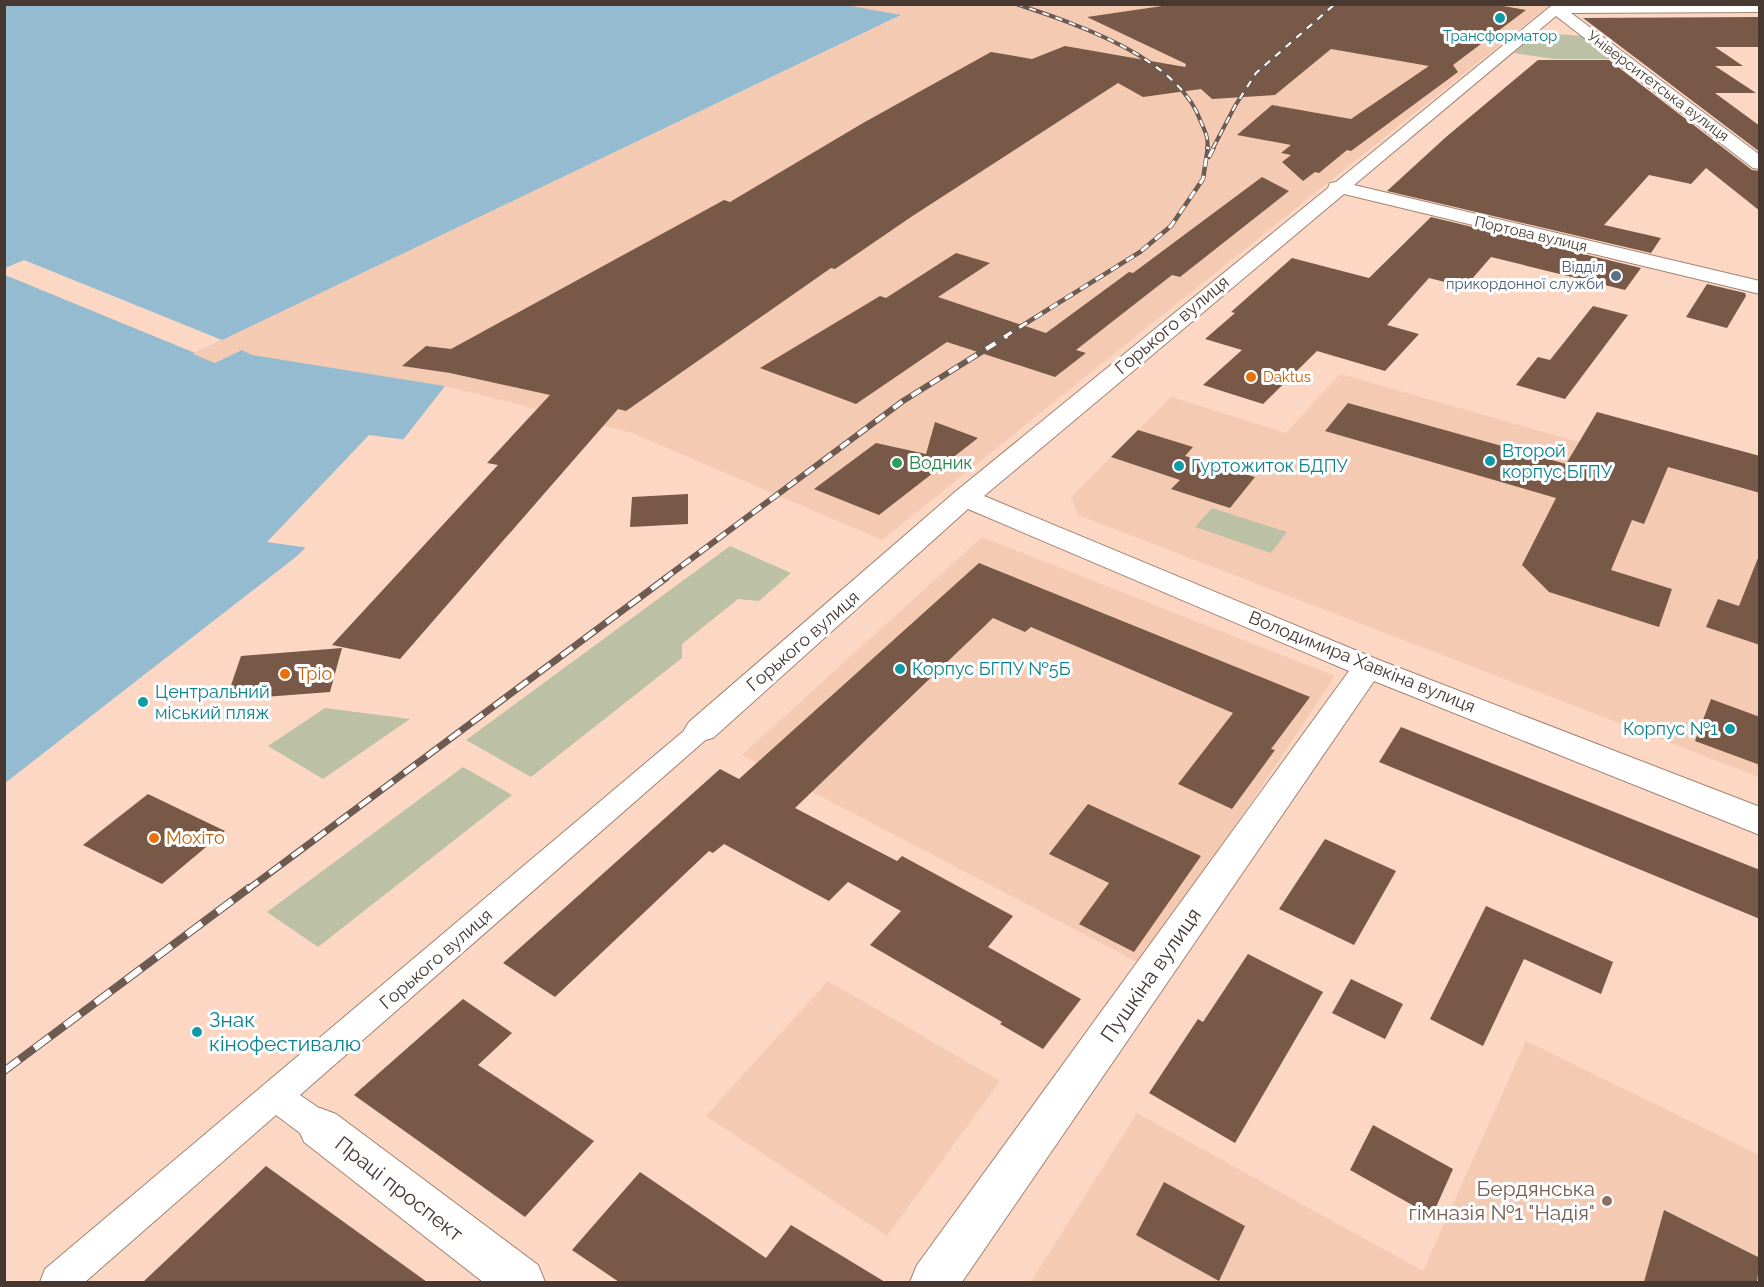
<svg xmlns="http://www.w3.org/2000/svg" width="1764" height="1287" font-family="Raleway,sans-serif">
<style>
.built{fill:#f4cab3}
.green{fill:#bcc1a6}
.water{fill:#94bbcf}
.pier{fill:#fbd7c4}
.building{fill:#785846}
.lines{fill:none;stroke-linecap:round;stroke-linejoin:round}
.pedestrian-casing{stroke:#a38372;stroke-width:2}
.minor-casing{stroke:#a38372;stroke-width:2}
.pedestrian{fill:#fff;fill-rule:evenodd}
.minor{fill:#fff;fill-rule:evenodd}
.rail-far4-casing{stroke:#6d5a51;stroke-width:4}
.rail-far3-casing{stroke:#6d5a51;stroke-width:4.5}
.rail-far2-casing{stroke:#6d5a51;stroke-width:6}
.rail-far1-casing{stroke:#6d5a51;stroke-width:7}
.rail-casing{stroke:#6d5a51;stroke-width:8}
.rail-far4{stroke:#fff;stroke-width:2;stroke-dasharray:7;stroke-linecap:butt}
.rail-far3{stroke:#fff;stroke-width:3;stroke-dasharray:9;stroke-linecap:butt}
.rail-far2{stroke:#fff;stroke-width:4;stroke-dasharray:11;stroke-linecap:butt}
.rail-far1{stroke:#fff;stroke-width:4.5;stroke-dasharray:14;stroke-linecap:butt}
.rail{stroke:#fff;stroke-width:6;stroke-dasharray:19;stroke-linecap:butt}
.culture-dot{fill:#0f9aa8;stroke:#fff;stroke-width:2}
.service-dot{fill:#5c6f8a;stroke:#fff;stroke-width:2}
.food-dot{fill:#e8710a;stroke:#fff;stroke-width:2}
.leisure-dot{fill:#2e9e5b;stroke:#fff;stroke-width:2}
.education-dot{fill:#8d6e63;stroke:#fff;stroke-width:2}
.labels{text-anchor:middle;stroke-width:6;stroke-linejoin:round;paint-order:stroke}
.far-culture-label{font-size:15px;fill:#0d838f;stroke:#fff}
.far-street-label{font-size:15px;fill:#473932;stroke:#fff}
.far-service-label{font-size:15px;fill:#4e5e75;stroke:#fff;text-anchor:end}
.far-food-label{font-size:15px;fill:#c56008;stroke:#fff;text-anchor:start}
.street-label{font-size:18px;fill:#473932;stroke:#fff}
.culture-label{font-size:18px;fill:#0d838f;stroke:#fff;text-anchor:start}
.leisure-label{font-size:18px;fill:#27864d;stroke:#fff;text-anchor:start}
.food-label{font-size:18px;fill:#c56008;stroke:#fff;text-anchor:start}
.near-street-label{font-size:21px;fill:#473932;stroke:#fff}
.near-culture-label{font-size:21px;fill:#0d838f;stroke:#fff;text-anchor:start}
.near-education-label{font-size:21px;fill:#785e54;stroke:#fff;text-anchor:end}
</style>
<rect width="100%" height="100%" fill="#fbd7c4"/>
<g class="built">
<polygon points="840,5 1759,5 1547,7 882,540 632,433 445,386 252,355 242,350 215,363 192,354 900,16"/>
<polygon points="1340,374 1754,492 1759,486 1759,777 1078,515 1071,497 1171,397 1286,433"/>
<polygon points="982,537 1335,676 1143,965 742,755"/>
<polygon points="828,981 1000,1081 887,1236 706,1116"/>
<polygon points="1526,1041 1759,1155 1759,1282 1031,1282 1137,1113 1423,1271"/>
</g>
<g class="green">
<polygon points="1547,33 1581,36 1611,59 1554,59 1514,53 1534,35"/>
<polygon points="1212,508 1287,532 1271,553 1195,527"/>
<polygon points="730,546 791,573 759,601 738,599 682,644 682,658 531,777 466,740"/>
<polygon points="325,708 410,719 323,779 268,746"/>
<polygon points="463,767 512,795 318,947 267,912"/>
</g>
<polygon class="water" points="840,4 901,15 193,354 215,363 242,350 252,355 445,386 367,486 297,556 5,783 5,5"/>
<g class="pier">
<polygon points="24,260 222,340 195,353 5,275 5,268"/>
<polygon points="369,435 407,440 369,488 309,548 267,542"/>
</g>
<g class="building">
<polygon points="1176,4 1492,4 1526,10 1453,65 1458,72 1351,151 1347,150 1319,173 1315,172 1303,181 1282,162 1291,155 1281,153 1291,145 1237,135 1272,105 1351,119 1429,66 1331,49 1275,95 1212,99 1201,89 1143,97 1118,83 911,217 835,269 831,268 626,411 618,409 400,659 332,645 498,465 487,463 550,395 450,373 402,366 426,346 451,349 724,200 730,202 863,123 991,52 1032,59 1065,46 1185,67 1186,64 1087,17"/>
<polygon points="1760,17 1760,47 1715,47 1743,66 1715,66 1756,93 1715,93 1760,126 1760,152 1583,18"/>
<polygon points="1538,60 1609,60 1752,170 1760,171 1760,211 1706,168 1691,184 1649,175 1604,225 1661,238 1651,253 1387,191 1446,137"/>
<polygon points="1262,177 1289,191 1180,277 1172,275 1076,350 1086,353 1055,377 947,342 856,404 760,368 880,296 886,298 956,253 990,263 938,297 1046,333 1129,272 1133,273"/>
<polygon points="1431,217 1641,268 1625,290 1491,257 1465,287 1429,278 1387,325 1419,334 1385,371 1317,351 1263,404 1203,385 1242,350 1205,339 1235,313 1231,312 1292,258 1369,278"/>
<polygon points="1707,284 1745,293 1746,296 1727,328 1686,317"/>
<polygon points="1593,306 1628,315 1565,399 1516,385 1538,357 1550,360"/>
<polygon points="1348,403 1566,464 1597,412 1760,456 1760,493 1668,467 1644,524 1632,520 1611,570 1672,589 1659,627 1549,592 1522,565 1556,498 1325,431"/>
<polygon points="935,422 978,438 879,515 814,489 876,443 926,454"/>
<polygon points="1138,430 1193,447 1185,456 1255,477 1230,508 1171,489 1180,480 1111,457"/>
<polygon points="688,494 688,524 630,527 632,497"/>
<polygon points="1758,558 1760,558 1760,645 1706,627 1718,599 1739,606"/>
<polygon points="979,563 1310,697 1271,749 1275,750 1232,809 1178,784 1233,713 1031,627 1025,632 993,618 795,808 897,861 902,856 1013,916 988,947 1081,999 1043,1049 1000,1024 1002,1022 870,945 901,911 848,882 829,901 724,844 713,853 709,851 555,997 503,963 720,769 739,779"/>
<polygon points="342,648 330,692 226,700 241,656"/>
<polygon points="1711,699 1760,717 1760,765 1695,741"/>
<polygon points="1401,727 1760,870 1760,919 1379,762"/>
<polygon points="148,794 225,831 162,884 83,845"/>
<polygon points="1088,804 1201,856 1134,952 1079,924 1109,883 1049,854"/>
<polygon points="1325,839 1396,871 1354,945 1279,909"/>
<polygon points="1486,906 1613,962 1601,994 1524,959 1483,1046 1430,1019"/>
<polygon points="1248,954 1323,992 1235,1143 1149,1093 1198,1019 1203,1022"/>
<polygon points="1351,979 1403,1004 1385,1039 1332,1013"/>
<polygon points="463,999 512,1033 478,1065 594,1141 525,1217 354,1095"/>
<polygon points="1373,1125 1453,1169 1432,1216 1350,1170"/>
<polygon points="266,1166 323,1207 427,1282 143,1282"/>
<polygon points="640,1172 766,1258 791,1225 885,1282 619,1282 572,1250"/>
<polygon points="1164,1182 1245,1226 1219,1281 1136,1235"/>
<polygon points="1664,1210 1760,1258 1757,1282 1644,1282"/>
</g>
<g class="lines">
<g class="pedestrian-casing">
<polygon id="pedestrian" points="701,721 710,724 714,730 710,736 300,1095 332,1117 337,1128 332,1139 320,1143 308,1139 276,1115 85,1282 40,1282 45,1269 692,724"/>
</g>
<g class="minor-casing">
<g id="minor">
<polygon points="1760,4 1760,12 1571,13 1760,155 1760,169 1753,168 1556,16 1354,185 1760,281 1760,294 1344,194 984,496 1379,660 1760,807 1760,835 1374,681 962,1282 910,1282 917,1265 1349,671 968,509 713,738 701,741 689,738 684,730 689,722 955,492 1328,188 1330,183 1336,182 1551,6"/>
<polygon points="320,1108 336,1114 538,1265 545,1282 483,1282 304,1142 298,1128 304,1114"/>
</g>
</g>
<use href="#pedestrian" class="pedestrian"/>
<use href="#minor" class="minor"/>
<g class="rail-far4-casing">
<g id="rail-far4">
<path d="M1016,4c60,20 162,53 185,118 4,9 8,17 6,26"/>
<polyline points="1213,148 1235,106 1256,73 1335,4"/>
</g>
</g>
<g class="rail-far3-casing">
<g id="rail-far3">
<polyline points="1209,157 1214,147"/>
<polyline points="1004,337 1140,252 1171,226 1203,179 1208,147"/>
</g>
</g>
<g class="rail-far2-casing">
<polyline id="rail-far2" points="664,579 903,401 1007,336"/>
</g>
<g class="rail-far1-casing">
<polyline id="rail-far1" points="247,890 666,578"/>
</g>
<g class="rail-casing">
<polyline id="rail" points="4,1071 249,888"/>
</g>
<use href="#rail-far4" class="rail-far4"/>
<use href="#rail-far3" class="rail-far3"/>
<use href="#rail-far2" class="rail-far2"/>
<use href="#rail-far1" class="rail-far1"/>
<use href="#rail" class="rail"/>
</g>
<g class="culture-dot">
<circle cx="1500" cy="18" r="6"/>
<circle cx="1490" cy="461" r="6"/>
<circle cx="1179" cy="466" r="6"/>
<circle cx="900" cy="669" r="6"/>
<circle cx="143" cy="702" r="6"/>
<circle cx="1730" cy="729" r="6"/>
<circle cx="197" cy="1032" r="6"/>
</g>
<circle class="service-dot" cx="1616" cy="276" r="6"/>
<g class="food-dot">
<circle cx="1251" cy="377" r="6"/>
<circle cx="285" cy="674" r="6"/>
<circle cx="154" cy="838" r="6"/>
</g>
<circle class="leisure-dot" cx="897" cy="463" r="6"/>
<circle class="education-dot" cx="1607" cy="1201" r="6"/>
<g class="labels">
<g class="far-culture-label">
<text x="1500" y="41">Трансформатор</text>
</g>
<g class="far-street-label">
<text transform="translate(1658 86) rotate(37)" y="5">Університетська вулиця</text>
<text transform="translate(1531 234) rotate(13)" y="5">Портова вулиця</text>
</g>
<g class="far-service-label">
<text x="1604" y="272">Відділ<tspan x="1604" dy="17">прикордонної служби</tspan></text>
</g>
<g class="far-food-label">
<text x="1263" y="382">Daktus</text>
</g>
<g class="street-label">
<text transform="translate(1172 325) rotate(-40)" y="6">Горького вулиця</text>
<text transform="translate(803 641) rotate(-41)" y="6">Горького вулиця</text>
<text transform="translate(1362 662) rotate(22)" y="6">Володимира Хавкіна вулиця</text>
<text transform="translate(436 959) rotate(-41)" y="6">Горького вулиця</text>
</g>
<g class="culture-label">
<text x="1502" y="457">Второй<tspan x="1502" dy="21">корпус БГПУ</tspan></text>
<text x="1191" y="472">Гуртожиток БДПУ</text>
<text x="912" y="675">Корпус БГПУ №5Б</text>
<text x="155" y="698">Центральний<tspan x="155" dy="21">міський пляж</tspan></text>
<text x="1718" y="735" text-anchor="end">Корпус №1</text>
</g>
<g class="leisure-label">
<text x="909" y="469">Водник</text>
</g>
<g class="food-label">
<text x="297" y="680">Тріо</text>
<text x="166" y="844">Мохіто</text>
</g>
<g class="near-street-label">
<text transform="translate(1151 975) rotate(-55)" y="7">Пушкіна вулиця</text>
<text transform="translate(399 1189) rotate(38)" y="7">Праці проспект</text>
</g>
<g class="near-culture-label">
<text x="209" y="1027">Знак<tspan x="209" dy="24">кінофестивалю</tspan></text>
</g>
<g class="near-education-label">
<text x="1595" y="1196">Бердянська<tspan x="1595" dy="24">гімназія №1 "Надія"</tspan></text>
</g>
</g>
<rect width="1764" height="1287" fill="none" stroke="#473932" stroke-width="12"/>
</svg>
